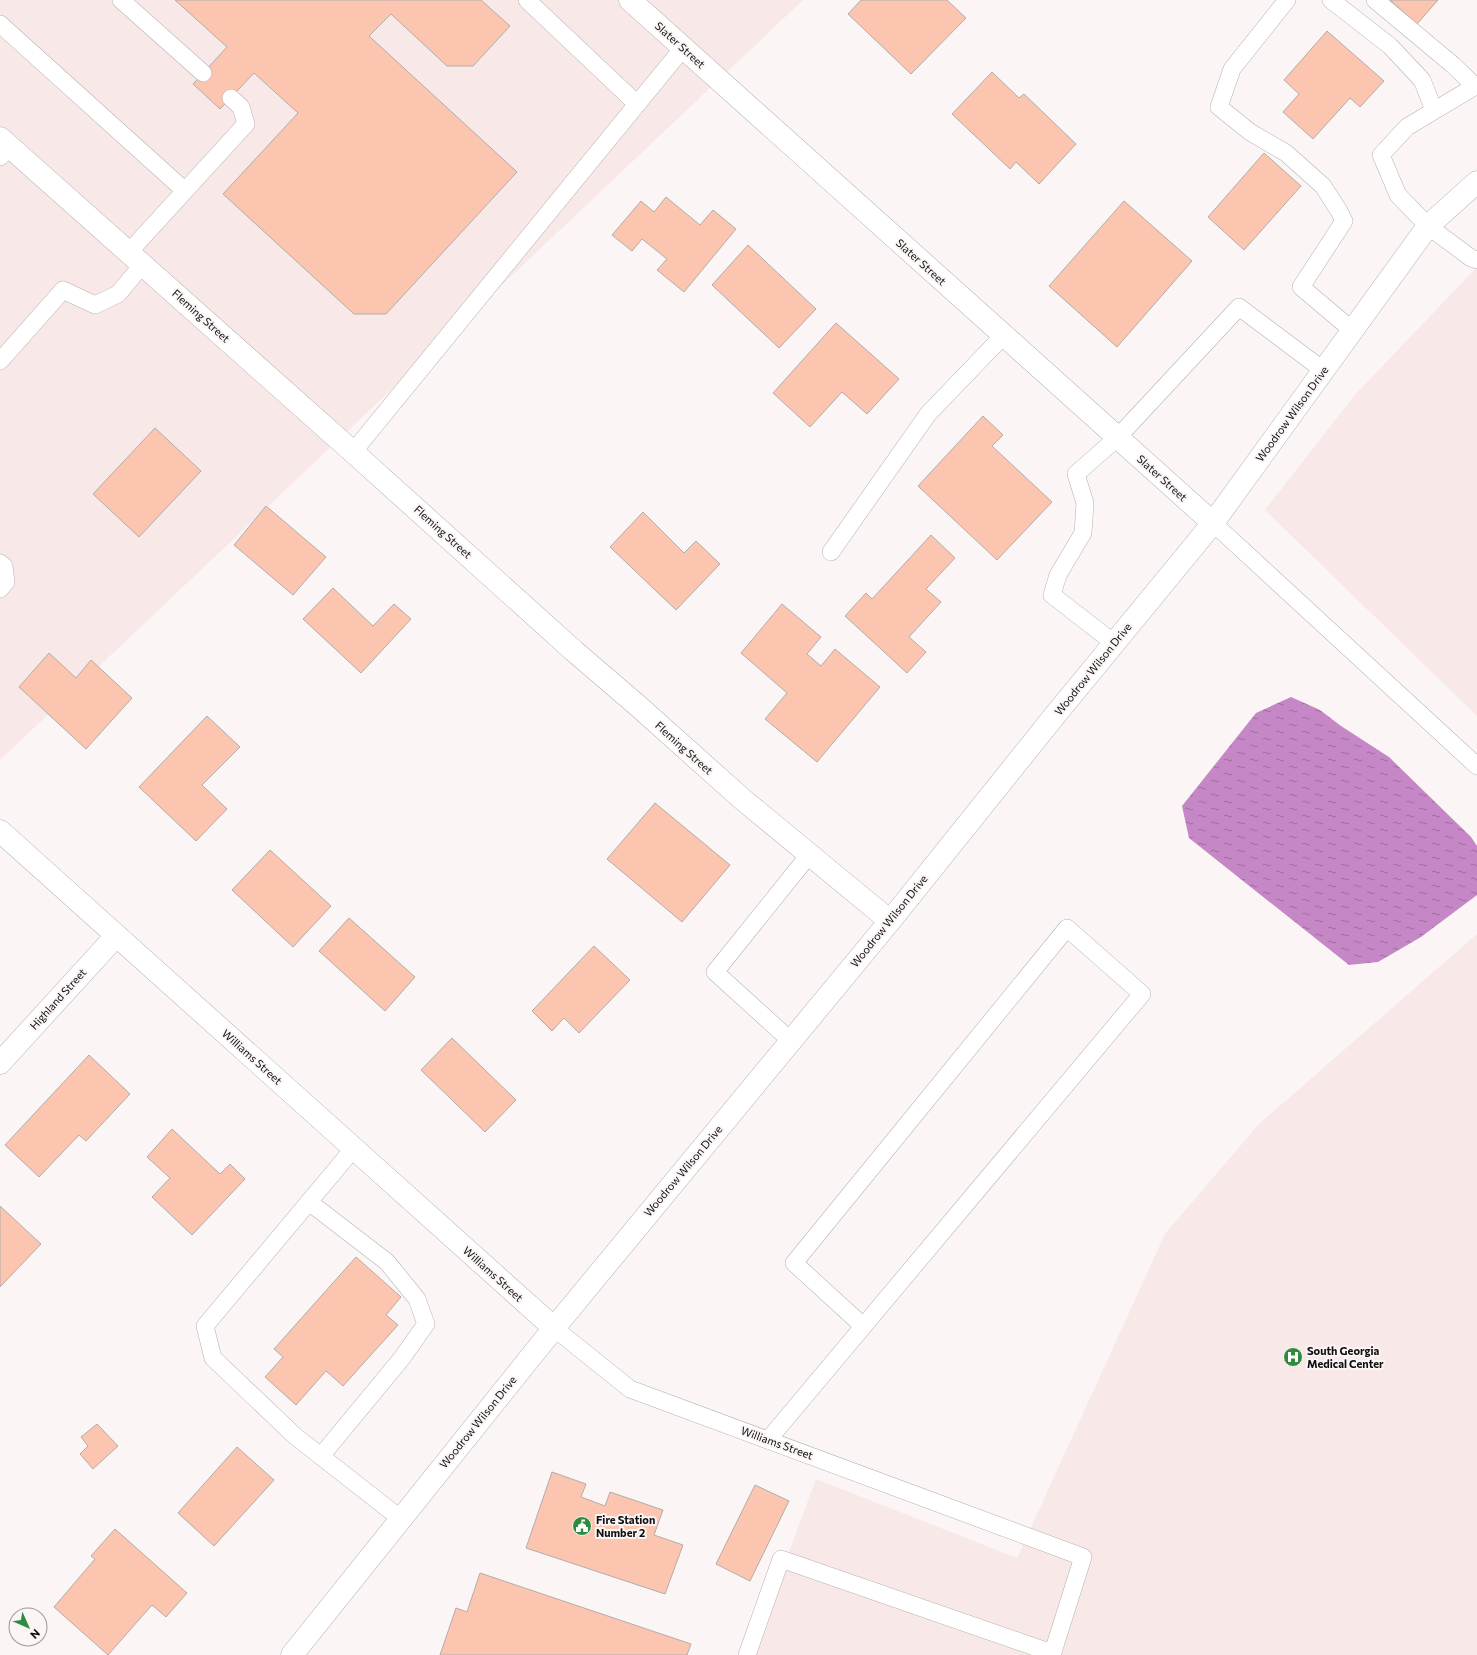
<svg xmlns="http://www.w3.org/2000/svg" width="1477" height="1655" font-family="Commissioner,sans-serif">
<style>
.built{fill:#f8e8e8}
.water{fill:url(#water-ripples)}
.building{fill:#fbc5af;stroke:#b2adaa}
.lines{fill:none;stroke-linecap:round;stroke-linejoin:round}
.lane-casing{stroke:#b7b1b1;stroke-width:18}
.street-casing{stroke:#b7b1b1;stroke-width:23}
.secondary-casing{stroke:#b7b1b1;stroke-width:23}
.lane{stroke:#fff;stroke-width:17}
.street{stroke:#fff;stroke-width:22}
.secondary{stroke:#fff;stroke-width:22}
.labels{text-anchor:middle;stroke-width:4;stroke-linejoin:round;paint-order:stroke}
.street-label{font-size:11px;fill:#110f0f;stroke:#fbf5f5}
.poi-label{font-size:11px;font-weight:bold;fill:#110f0f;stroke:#fbf5f5;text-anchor:start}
</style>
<defs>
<pattern id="water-ripples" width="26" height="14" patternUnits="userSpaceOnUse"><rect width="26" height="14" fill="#c587c6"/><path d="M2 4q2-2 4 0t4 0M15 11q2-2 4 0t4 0" fill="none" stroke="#9f6d9f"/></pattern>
</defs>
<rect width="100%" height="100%" fill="#fbf5f5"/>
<g class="built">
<polygon points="0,0 803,0 0,760"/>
<polygon points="1477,267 1477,716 1265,510 1354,396"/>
<polygon points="1477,934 1477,1655 751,1655 816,1479 1017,1558 1165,1234 1259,1124"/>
</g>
<polygon class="water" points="1291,697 1320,710 1341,726 1389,757 1471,837 1477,846 1477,895 1421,937 1378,962 1349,965 1189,838 1182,806 1256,713"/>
<g class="building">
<polygon points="175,0 481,0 510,26 473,66 447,66 391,14 369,36 517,172 386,314 354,314 223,194 298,113 254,73 220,109 193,84 227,47"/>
<polygon points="861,0 947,0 966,18 911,74 848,14"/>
<polygon points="1390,0 1438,0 1417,24"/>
<polygon points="1327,31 1384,81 1360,107 1350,98 1313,139 1283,112 1299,94 1284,80"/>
<polygon points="992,72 1019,98 1024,94 1076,144 1039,184 1016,162 1010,169 952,114"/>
<polygon points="1264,153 1301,186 1244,250 1208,217"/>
<polygon points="666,197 700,225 713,210 736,229 684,292 657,270 667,259 642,239 632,251 612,235 641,201 654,212"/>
<polygon points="1124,201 1192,261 1117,347 1049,286"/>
<polygon points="748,245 816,309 779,348 712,285"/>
<polygon points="836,323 899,379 867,414 842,392 810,427 773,393"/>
<polygon points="983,416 1003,435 992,446 1052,502 997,560 918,486"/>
<polygon points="155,428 201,471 139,537 93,494"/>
<polygon points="266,506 326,557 293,595 234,545"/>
<polygon points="643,512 684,553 696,541 720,564 676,610 610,547"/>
<polygon points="931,535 955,558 926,589 941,602 909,637 926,652 907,673 845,616 866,593 872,599"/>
<polygon points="333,588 373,626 394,604 411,619 361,673 303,619"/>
<polygon points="782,604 821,637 807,654 821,666 835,649 880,687 817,762 765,719 787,693 741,653"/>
<polygon points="49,653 76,678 91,660 132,698 86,749 19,687"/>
<polygon points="207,716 240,747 202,785 227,809 196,841 139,787"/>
<polygon points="655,803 730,865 682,922 607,859"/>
<polygon points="270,850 331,906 293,947 232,890"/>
<polygon points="349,918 415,977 385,1011 319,951"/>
<polygon points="594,946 630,980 579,1033 564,1018 552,1031 532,1011"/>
<polygon points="452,1038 516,1100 485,1132 421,1070"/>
<polygon points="89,1055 130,1094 86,1141 79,1135 39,1177 5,1145"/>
<polygon points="172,1129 220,1174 230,1164 245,1179 192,1235 152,1197 170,1178 147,1157"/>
<polygon points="0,1206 41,1244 0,1287"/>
<polygon points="356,1257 401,1297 386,1315 398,1325 343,1386 326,1371 296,1405 265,1377 283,1357 274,1349"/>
<polygon points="97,1424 118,1446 93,1469 80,1454 88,1446 81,1437"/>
<polygon points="237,1447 274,1480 214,1546 178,1513"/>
<polygon points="552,1472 586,1484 581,1497 605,1506 610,1492 663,1510 654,1535 683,1545 665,1594 526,1548"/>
<polygon points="755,1485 789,1501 750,1581 716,1564"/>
<polygon points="115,1529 187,1593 166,1617 152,1605 108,1655 54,1607 95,1559 91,1556"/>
<polygon points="480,1573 691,1644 687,1655 440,1655 456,1608 467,1612"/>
</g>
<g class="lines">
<g class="lane-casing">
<g id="lane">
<polyline points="121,0 203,73"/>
<polyline points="527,0 637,104"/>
<polyline points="1287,0 1232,69 1219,107 1250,132 1286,153 1323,186 1339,211 1344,221 1301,287 1352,330"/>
<polyline points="1331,0 1390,46 1422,80 1434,110"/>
<polyline points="1375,0 1453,65 1475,86"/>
<polyline points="0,24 184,190"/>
<polyline points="1477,85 1407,127 1381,155 1398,195 1428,226 1471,258 1477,260"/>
<polyline points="0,157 10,147"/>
<polyline points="129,252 246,124 241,107 231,98"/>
<polyline points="0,361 63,290 95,305 118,294 143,264"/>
<polyline points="353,452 683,48"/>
<polyline points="1213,523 1477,766"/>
<polyline points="831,552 928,414 1003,336"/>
<polyline points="0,563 4,566 6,582 0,589"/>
<polyline points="1114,643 1052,595 1058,575 1083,533 1085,503 1076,474 1117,438 1239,307 1323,370"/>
<polyline points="791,1041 715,972 809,855"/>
<polyline points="354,1148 205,1326 213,1358 295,1436 401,1519"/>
<polyline points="309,1202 387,1262 417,1299 426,1324 402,1358 321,1456"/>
<polyline points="554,1328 630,1389 1083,1557 1052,1655"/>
<polyline points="768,1440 1142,994 1067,928 794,1263 863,1326"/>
<polyline points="747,1655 781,1559 1052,1653"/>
</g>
</g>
<g class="street-casing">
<g id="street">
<polyline points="630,0 1213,523"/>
<polyline points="0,138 353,452 574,651 637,705 741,798 890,921"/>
<polyline points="0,831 554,1328"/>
<polyline points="0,1063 116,936"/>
</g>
</g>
<g class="secondary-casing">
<polyline id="secondary" points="292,1655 554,1328 890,921 1056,714 1213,523 1428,226 1477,182"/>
</g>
<use href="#lane" class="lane"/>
<use href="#street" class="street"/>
<use href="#secondary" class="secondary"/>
</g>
<defs>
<g id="hospital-disc" transform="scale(1)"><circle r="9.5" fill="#2f8b3d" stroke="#fbf5f5"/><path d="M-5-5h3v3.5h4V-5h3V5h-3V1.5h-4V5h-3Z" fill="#fff"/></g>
<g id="civic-disc" transform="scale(1)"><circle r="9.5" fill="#2f8b3d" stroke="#fbf5f5"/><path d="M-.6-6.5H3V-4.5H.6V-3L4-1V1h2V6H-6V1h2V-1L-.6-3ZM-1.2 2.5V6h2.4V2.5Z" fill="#fff"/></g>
</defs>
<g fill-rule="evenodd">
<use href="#hospital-disc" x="1293" y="1357"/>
<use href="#civic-disc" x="582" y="1526"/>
</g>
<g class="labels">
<g class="street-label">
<text transform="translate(680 45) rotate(42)" y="4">Slater Street</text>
<text transform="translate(921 262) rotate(42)" y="4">Slater Street</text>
<text transform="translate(201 316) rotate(42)" y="4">Fleming Street</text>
<text transform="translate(1292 414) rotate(-54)" y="4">Woodrow Wilson Drive</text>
<text transform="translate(1162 478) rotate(42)" y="4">Slater Street</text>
<text transform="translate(443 532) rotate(42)" y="4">Fleming Street</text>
<text transform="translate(1093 669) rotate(-51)" y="4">Woodrow Wilson Drive</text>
<text transform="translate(684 748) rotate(42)" y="4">Fleming Street</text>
<text transform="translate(889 921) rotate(-51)" y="4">Woodrow Wilson Drive</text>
<text transform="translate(58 999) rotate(-48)" y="4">Highland Street</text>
<text transform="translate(252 1057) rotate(42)" y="4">Williams Street</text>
<text transform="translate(683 1171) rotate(-50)" y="4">Woodrow Wilson Drive</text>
<text transform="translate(493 1274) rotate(42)" y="4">Williams Street</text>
<text transform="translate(478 1422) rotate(-51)" y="4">Woodrow Wilson Drive</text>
<text transform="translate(777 1443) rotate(20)" y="4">Williams Street</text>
</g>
<g class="poi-label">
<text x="1307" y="1355">South Georgia<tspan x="1307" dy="13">Medical Center</tspan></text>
<text x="596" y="1524">Fire Station<tspan x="596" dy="13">Number 2</tspan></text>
</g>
</g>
<g transform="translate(28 1627) rotate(135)"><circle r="19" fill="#fbf5f5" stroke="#9d9999"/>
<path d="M0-3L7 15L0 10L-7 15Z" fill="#2f8b3d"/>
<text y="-6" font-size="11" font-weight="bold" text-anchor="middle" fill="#110f0f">N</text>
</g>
</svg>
